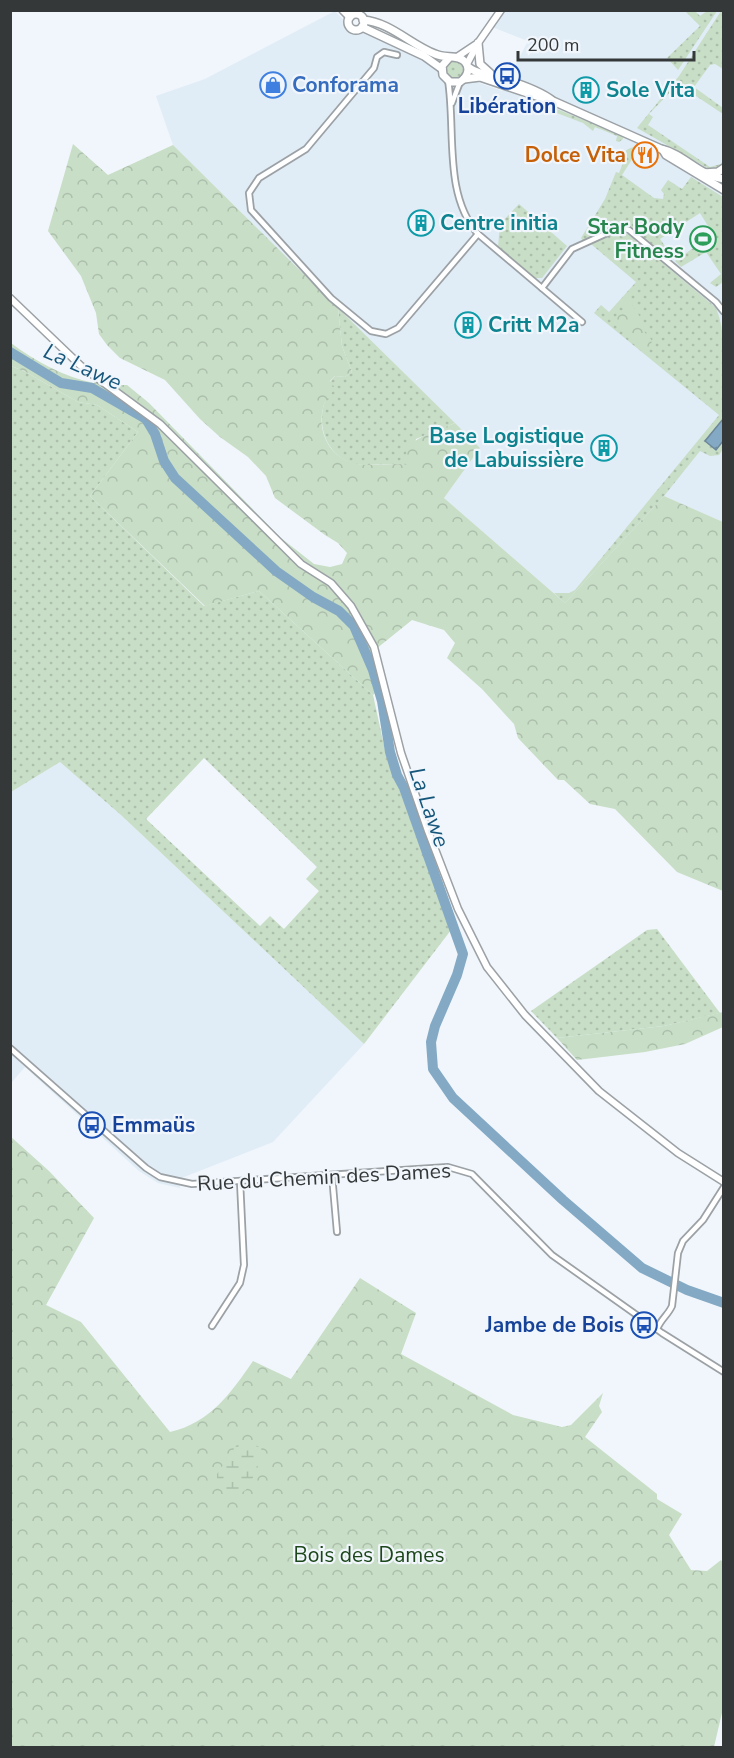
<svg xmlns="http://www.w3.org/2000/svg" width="734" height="1758" font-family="'Nunito Sans',sans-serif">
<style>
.built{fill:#e0ecf6}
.grass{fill:url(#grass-dots);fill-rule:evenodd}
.forest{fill:url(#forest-crowns)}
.wetland{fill:url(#wetland-marsh)}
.water{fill:url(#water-ripples);stroke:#6c879a;stroke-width:1.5}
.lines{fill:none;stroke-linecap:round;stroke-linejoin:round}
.river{stroke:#83a9c4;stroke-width:10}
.minor-casing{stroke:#9ba1a5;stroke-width:8}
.tertiary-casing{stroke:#9ba1a5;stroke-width:9}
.secondary-casing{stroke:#9ba1a5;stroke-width:10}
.minor{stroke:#fff;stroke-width:4.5}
.tertiary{stroke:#fff;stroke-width:6}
.secondary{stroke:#fff;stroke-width:7}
.labels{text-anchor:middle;stroke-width:4.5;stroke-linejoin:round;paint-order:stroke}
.shop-label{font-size:21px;font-weight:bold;fill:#366cbe;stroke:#f0f6fb;text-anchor:start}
.culture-label{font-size:21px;font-weight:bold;fill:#0d838f;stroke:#f0f6fb;text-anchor:start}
.transit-label{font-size:21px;font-weight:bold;fill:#164399;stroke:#f0f6fb}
.food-label{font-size:21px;font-weight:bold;fill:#c56008;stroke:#f0f6fb;text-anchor:end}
.leisure-label{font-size:21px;font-weight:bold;fill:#27864d;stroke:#f0f6fb;text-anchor:end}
.street-label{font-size:21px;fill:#353839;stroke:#f0f6fb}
.park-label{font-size:21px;fill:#1c471a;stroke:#f0f6fb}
.water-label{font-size:22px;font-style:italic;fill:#16567b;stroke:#f0f6fb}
</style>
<defs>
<pattern id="grass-dots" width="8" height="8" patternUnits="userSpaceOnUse" patternTransform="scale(1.5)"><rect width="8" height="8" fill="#c8dec6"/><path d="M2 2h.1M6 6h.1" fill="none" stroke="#acbfab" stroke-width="1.8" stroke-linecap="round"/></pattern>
<pattern id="forest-crowns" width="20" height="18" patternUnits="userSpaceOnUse" patternTransform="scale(1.5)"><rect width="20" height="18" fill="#c8dec6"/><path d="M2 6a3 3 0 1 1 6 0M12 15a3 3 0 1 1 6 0" fill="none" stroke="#acbfab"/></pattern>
<pattern id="wetland-marsh" width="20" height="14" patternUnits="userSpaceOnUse" patternTransform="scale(1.5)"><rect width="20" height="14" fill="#c8dec6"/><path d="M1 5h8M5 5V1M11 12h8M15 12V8" fill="none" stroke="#acbfab"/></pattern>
<pattern id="water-ripples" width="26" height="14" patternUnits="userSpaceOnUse" patternTransform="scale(1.5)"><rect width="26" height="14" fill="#83a9c4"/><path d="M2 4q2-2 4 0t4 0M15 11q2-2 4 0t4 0" fill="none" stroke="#6c8ba0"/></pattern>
</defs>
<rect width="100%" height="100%" fill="#f0f6fb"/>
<g class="built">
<polygon points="335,11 349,26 384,40 440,69 502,91 528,41 492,27 504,11 723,11 723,522 664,496 565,603 444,498 480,448 173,145 156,96 205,79"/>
<polygon points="60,762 122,816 364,1044 273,1142 179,1179 180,1188 158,1183 139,1171 25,1067 11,1083 11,792"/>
</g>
<g class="grass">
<polygon points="685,11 695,11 700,16 707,11 717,11 678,70 667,58 700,26"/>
<polygon points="721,11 723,11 723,69 715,64 710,65 694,87 723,108 723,114 678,84 649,114 653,117 648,125 710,167 721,164 723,160 722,166 709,169 637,128 679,76"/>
<circle cx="454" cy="70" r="9"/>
<polygon points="542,103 623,136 623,139 619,142 616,141 617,136 595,127 593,131 583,123 541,107"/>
<path d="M637,147l1,3 -16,25 32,23 9,1 1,-5 -3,-4 7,-10 14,9 9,-12 32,20v85l-7,5 -6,-4 11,-9 -15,-22 -25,15 -6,-6 38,-27 -13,-21 -40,26 7,10 -1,6 -40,-29h-11l-32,15 -2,-3 24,-39 11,-27 3,1 6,-15 -4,-2c4,-6 9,-9 16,-9z"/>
<polygon points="519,204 567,246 542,278 534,278 498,247 500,224"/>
<path d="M617,232l11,2 87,73c15,25 8,109 8,142l-4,6 -9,1 -10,-5 -36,45 -99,107 -11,-10h15l6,-3 144,-175 -125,-102 7,-8 8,7 27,-30 -45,-38z"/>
<path d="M338,308l117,115 -39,16 -6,27c-19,-4 -42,1 -56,-2 -24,-7 -36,-32 -31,-56 1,-7 7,-14 11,-20l-4,-6 5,-6 10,1 7,-5 -10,-26z"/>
<path d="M11,366l13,5 54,31 19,3 41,27 -48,64 114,110 55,-15 114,104 12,55 66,180 -87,114 -242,-228 -62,-54 -49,30zM204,758l113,109 -11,12 13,12 -35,38 -14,-13 -10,10 -114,-107z"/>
<polygon points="657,929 720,1013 664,1026 557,1038 531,1011 647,930"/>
</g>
<g class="forest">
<path d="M73,144l35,31 65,-30 165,163 4,38 10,26 -7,5 -10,-1 -5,5 5,7c-4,6 -11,13 -12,20 -6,24 7,49 30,55 15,5 38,-1 56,2 -1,-3 -3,-6 -3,-9 0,-18 35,-27 49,-33l25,25 -36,50 121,105 99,-107 59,26v369l-46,-19 -62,-63 -25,-5 -26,-24h-6l-40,-42 -4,-14 -32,-35 -35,-31 8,-15 -11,-13 -32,-10 -36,29 8,37 -11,9 -114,-104 -54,15 -115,-110 48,-64 -41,-27 -19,-3 -54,-31 -13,-5v-23c24,18 53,34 83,40l1,-11 18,13h14l22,18 132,135 33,26 16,3 12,-3 5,-11 -9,-10 -13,-8 -50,-37 -9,-22 -18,-19 -28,-20 -20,-18 -35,-39 -45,-22 -13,-13 -8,-11 -3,-21 -15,-37 -33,-45z"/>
<path d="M625,298c6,5 11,12 15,19 6,11 -1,11 11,22l1,7 -5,7 -36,-32 14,-12 -3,-7z"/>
<polygon points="723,1012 723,1027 685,1044 645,1052 577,1060 557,1038 664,1026"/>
<path d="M10,1136l39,35 45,47 -48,87 35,17 89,110c40,-9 61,-39 83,-71l38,18 69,-101 56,35 -15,41 112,61 49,12 9,-2 32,-32 -4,13 3,6 -17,25 72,57v5l25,15 -13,21 22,35 16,1 14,-11 2,3 1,141 -10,43h-703z"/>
</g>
<path class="wetland" d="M246,1440l15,8 2,9c-2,6 -5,8 -7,14 -7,13 -5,21 -24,24l-11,-7 -4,-7v-7l21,-31z"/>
<polygon class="water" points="723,419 723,441 716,450 705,441"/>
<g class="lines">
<polyline class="river" points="10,352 61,383 92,388 146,419 155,434 164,461 175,478 276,571 313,597 339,611 354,626 373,670 382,701 390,752 397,775 404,788 463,954 457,975 435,1026 431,1042 433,1069 453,1098 563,1200 642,1268 687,1290 724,1303"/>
<g class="minor-casing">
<g id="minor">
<polyline points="397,55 384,52 377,57 374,68 306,149 259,178 249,193 251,210 331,298 371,331 386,334 398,328 478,234"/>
<path d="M448,80c8,50 -5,114 30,154l104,88"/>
<polyline points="452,103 460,82"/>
<polyline points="542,288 572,249 616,229 622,228 629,230 716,302 724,312"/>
<polyline points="10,1048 146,1168 160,1177 192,1184 448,1167 472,1174 552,1255 662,1333 724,1372"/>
<polyline points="332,1175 337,1232"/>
<polyline points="212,1326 240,1283 244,1265 240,1181"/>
<path d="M657,1329c4,-10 11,-14 15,-23l6,-53 5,-12 20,-21 21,-33"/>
</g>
</g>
<g class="tertiary-casing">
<g id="tertiary">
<polyline points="457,57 475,45"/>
<polyline points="467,64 478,43 501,10"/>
<polyline points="10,298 81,366 160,424 301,564 331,583 351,606 374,647 401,753 428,831 458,909 487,967 525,1015 599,1091 678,1153 724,1182"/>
</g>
</g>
<g class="secondary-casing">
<g id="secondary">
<polyline points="343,10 350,17"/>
<circle cx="356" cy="22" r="8"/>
<path d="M363,20c27,2 48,25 72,34 10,5 24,0 30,8 6,7 2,15 -5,20h-10l-7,-7 -1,-9 7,-8"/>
<polyline points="362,27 424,56 442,69"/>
<polyline points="478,43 480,64 490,73"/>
<path d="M468,67c9,7 21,8 32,11 17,5 39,12 53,23l108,48c23,5 38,27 63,30"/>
<polyline points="464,79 480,77 551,101"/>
<polyline points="663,150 666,155 724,190"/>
<polyline points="703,173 718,172 724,168"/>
</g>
</g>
<use href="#minor" class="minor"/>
<use href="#tertiary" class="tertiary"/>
<use href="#secondary" class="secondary"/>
</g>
<defs>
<g id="bus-ring" transform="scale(1.35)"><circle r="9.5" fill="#f0f6fb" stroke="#1a4fb4" stroke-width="1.5"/><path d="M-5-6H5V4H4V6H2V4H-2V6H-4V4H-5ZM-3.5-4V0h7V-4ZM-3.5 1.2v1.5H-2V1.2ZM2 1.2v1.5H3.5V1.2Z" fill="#1a4fb4"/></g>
<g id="shop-ring" transform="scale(1.35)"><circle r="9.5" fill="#f0f6fb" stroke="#3f7fe0" stroke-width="1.5"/><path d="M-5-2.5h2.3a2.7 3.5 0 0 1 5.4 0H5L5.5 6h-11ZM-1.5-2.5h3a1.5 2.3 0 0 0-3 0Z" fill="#3f7fe0"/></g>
<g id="building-ring" transform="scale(1.35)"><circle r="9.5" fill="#f0f6fb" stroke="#0f9aa8" stroke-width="1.5"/><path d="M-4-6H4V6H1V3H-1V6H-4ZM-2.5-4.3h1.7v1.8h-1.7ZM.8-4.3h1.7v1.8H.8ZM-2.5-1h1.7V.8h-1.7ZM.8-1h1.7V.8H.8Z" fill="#0f9aa8"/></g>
<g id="restaurant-ring" transform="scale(1.35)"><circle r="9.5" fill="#f0f6fb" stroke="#e8710a" stroke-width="1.5"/><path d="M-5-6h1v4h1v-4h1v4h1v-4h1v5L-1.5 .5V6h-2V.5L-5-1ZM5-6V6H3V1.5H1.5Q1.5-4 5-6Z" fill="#e8710a"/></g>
<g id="stadium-ring" transform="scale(1.35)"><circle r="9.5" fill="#f0f6fb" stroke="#2e9e5b" stroke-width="1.5"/><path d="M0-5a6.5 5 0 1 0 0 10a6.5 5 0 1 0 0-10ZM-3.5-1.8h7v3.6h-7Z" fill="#2e9e5b"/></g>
</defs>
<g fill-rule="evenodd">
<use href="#bus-ring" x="507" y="76"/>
<use href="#shop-ring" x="273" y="85"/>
<use href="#building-ring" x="586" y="90"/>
<use href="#restaurant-ring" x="645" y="155"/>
<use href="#building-ring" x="421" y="223"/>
<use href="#stadium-ring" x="703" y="239"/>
<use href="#building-ring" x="468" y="325"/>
<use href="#building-ring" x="604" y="448"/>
<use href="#bus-ring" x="92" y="1125"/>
<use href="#bus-ring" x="644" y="1325"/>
</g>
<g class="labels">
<g class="shop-label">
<text x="292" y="92">Conforama</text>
</g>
<g class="culture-label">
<text x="606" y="97">Sole Vita</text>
<text x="440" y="230">Centre initia</text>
<text x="488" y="332">Critt M2a</text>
<text x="584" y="443" text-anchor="end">Base Logistique<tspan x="584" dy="24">de Labuissière</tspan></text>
</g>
<g class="transit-label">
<text x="507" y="113">Libération</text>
<text x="112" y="1132" text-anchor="start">Emmaüs</text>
<text x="624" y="1332" text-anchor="end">Jambe de Bois</text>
</g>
<g class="food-label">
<text x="626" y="162">Dolce Vita</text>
</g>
<g class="leisure-label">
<text x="684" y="234">Star Body<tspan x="684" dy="24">Fitness</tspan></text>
</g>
<g class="street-label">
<text transform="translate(324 1177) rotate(-3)" y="7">Rue du Chemin des Dames</text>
</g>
<g class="park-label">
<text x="369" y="1562">Bois des Dames</text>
</g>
<g class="water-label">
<text transform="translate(83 366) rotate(24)" y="8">La Lawe</text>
<text transform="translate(430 807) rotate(71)" y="8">La Lawe</text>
</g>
</g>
<rect width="734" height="1758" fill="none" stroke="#353839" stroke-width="24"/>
<path d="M518 51v9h176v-9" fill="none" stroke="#353839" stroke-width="3"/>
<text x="527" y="51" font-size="18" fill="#353839" stroke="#f0f6fb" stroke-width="4.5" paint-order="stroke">200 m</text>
</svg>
